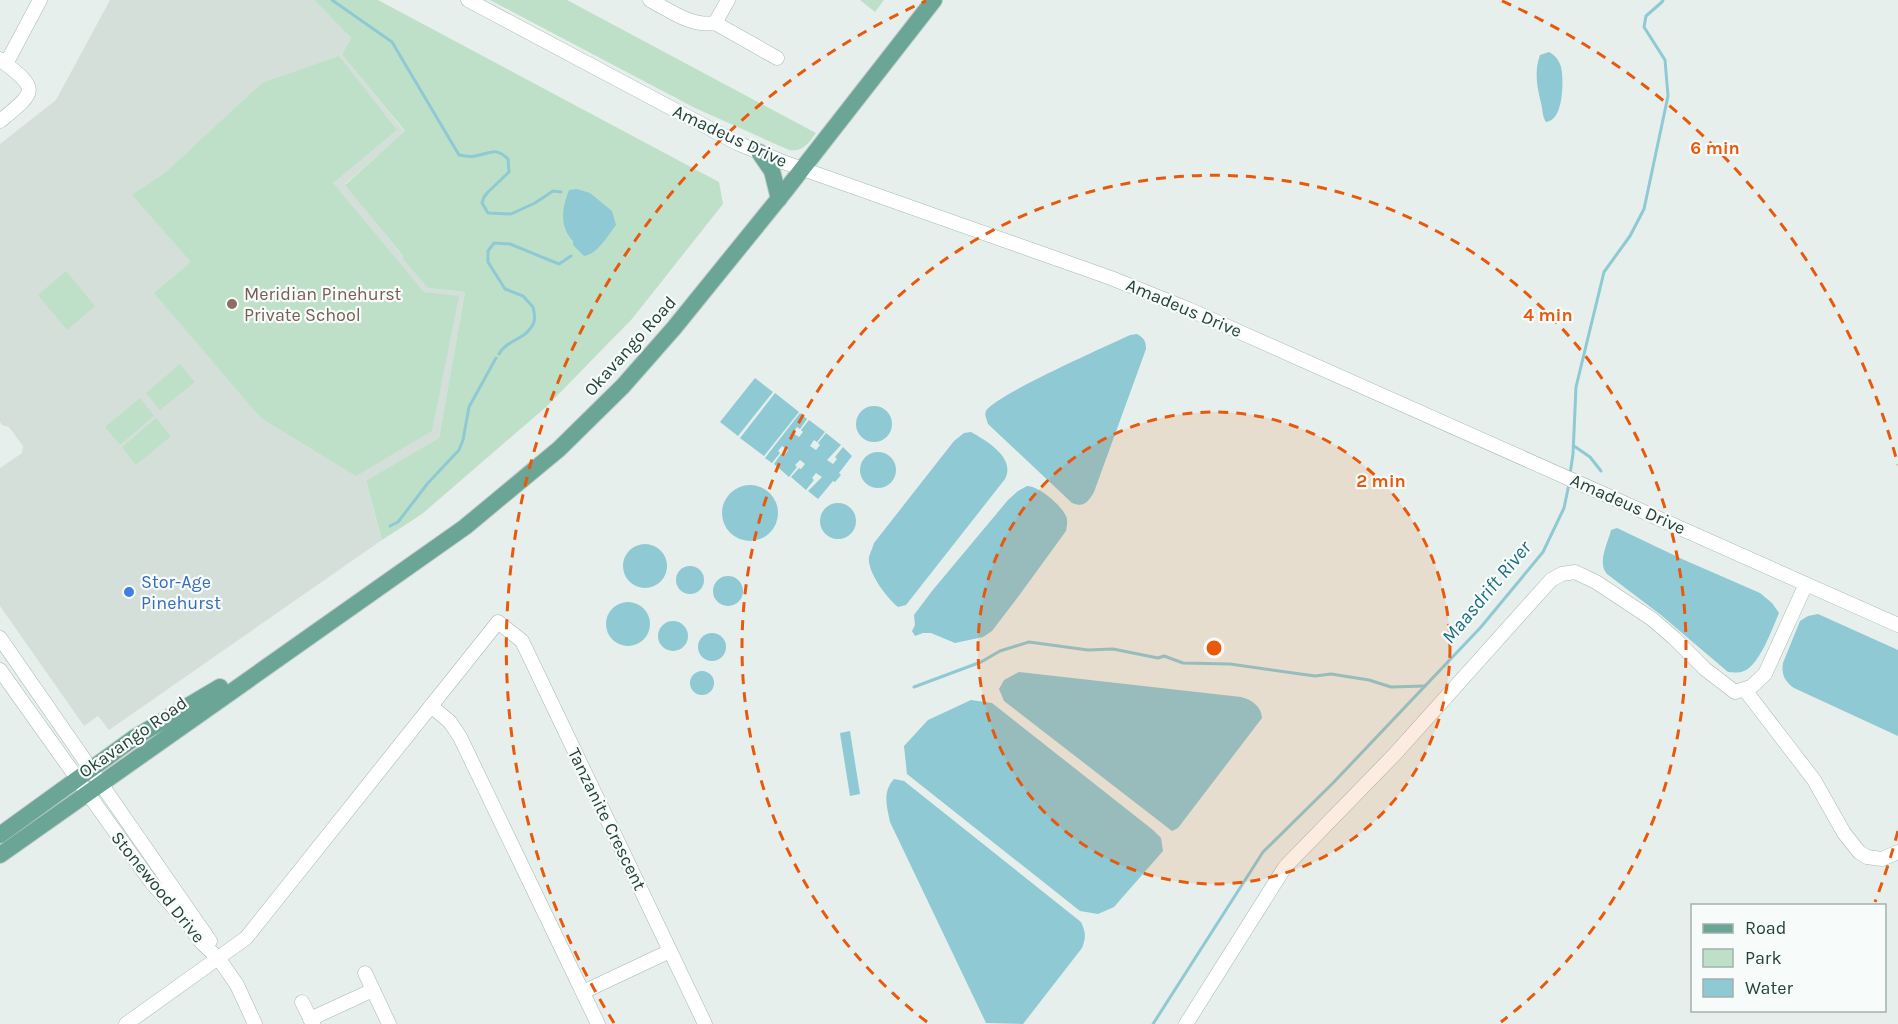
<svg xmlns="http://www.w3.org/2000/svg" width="1898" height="1024" font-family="Karla,sans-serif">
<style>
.built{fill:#d4dfda}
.green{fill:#bfe0c8}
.water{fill:#8ec9d4}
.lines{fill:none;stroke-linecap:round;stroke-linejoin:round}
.stream{stroke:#8ec9d4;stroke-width:3}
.minor-casing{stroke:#a8b8b2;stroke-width:15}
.major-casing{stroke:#c2cac8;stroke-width:18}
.minor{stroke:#fff;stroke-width:14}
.major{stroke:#6aa596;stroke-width:16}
.ring{fill:none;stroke:#e8590c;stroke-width:3;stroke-dasharray:10 8}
.education-dot{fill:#8d6e63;stroke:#f7fbf9;stroke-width:2}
.shop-dot{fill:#3f7fe0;stroke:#f7fbf9;stroke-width:2}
.labels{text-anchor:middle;stroke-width:4.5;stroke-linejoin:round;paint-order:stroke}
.street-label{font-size:18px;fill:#24423a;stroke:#f7fbf9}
.education-label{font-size:18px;fill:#785e54;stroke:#f7fbf9;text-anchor:start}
.shop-label{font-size:18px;fill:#366cbe;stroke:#f7fbf9;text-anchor:start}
.water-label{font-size:20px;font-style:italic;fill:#1c6f80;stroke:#f7fbf9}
.centre{fill:#e8590c;stroke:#f7fbf9;stroke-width:3}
.ring-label{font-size:18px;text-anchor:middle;font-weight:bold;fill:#e8590c;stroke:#f7fbf9;stroke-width:4.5;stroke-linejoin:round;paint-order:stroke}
</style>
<rect width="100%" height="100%" fill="#e6efeb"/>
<polygon class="built" points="110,0 314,0 351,38 342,55 405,132 345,184 428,288 465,292 439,438 366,482 382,540 109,730 98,716 84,726 0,606 0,468 22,453 23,446 9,427 2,425 0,422 0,144 56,100"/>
<g class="green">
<polygon points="314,0 378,0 719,182 723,204 632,319 546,407 422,514 382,540 366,481 439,438 465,292 428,288 403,259 403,256 345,185 405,131 342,55 351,38"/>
<path d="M490,0h77l249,133c-8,11 -13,19 -27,17l-94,-42z"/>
<polygon points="860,0 884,0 875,12"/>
<polygon points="339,56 397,130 333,183 424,292 459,296 432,431 356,476 261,418 154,293 191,262 132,195 165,173 262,83"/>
<polygon points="66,271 95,306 67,330 38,295"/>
<polygon points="180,364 195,382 160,410 146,393"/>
<polygon points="140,398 154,416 120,445 105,427"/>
<polygon points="156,418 171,436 136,465 122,447"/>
</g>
<g class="water">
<path d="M1549,52c6,3 10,8 12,15 3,12 3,54 -15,55 -4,-6 -3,-11 -5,-19 -4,-16 -7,-32 -1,-48z"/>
<path d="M577,189l13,4 22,18 4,14c-8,10 -18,29 -32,31l-11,-11v-4c-14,-15 -11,-33 -4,-51z"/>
<path d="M1137,334c7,4 9,7 9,15l-52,143c-6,10 -10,16 -22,11l-84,-79c-1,-4 -4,-9 -2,-13 9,-16 121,-65 144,-76z"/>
<polygon points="755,378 773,392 738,436 720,422"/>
<polygon points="775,393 799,412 764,456 740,438"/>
<circle cx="874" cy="424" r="18"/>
<polygon points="800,413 807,419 800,429 797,427 793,433 799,437 803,432 801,430 809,420 825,432 817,442 814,440 810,446 816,450 820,445 818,443 826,433 841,445 827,460 833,464 837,459 835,457 843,447 852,456 839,473 841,475 835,482 833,481 818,499 808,491 822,477 816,473 812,478 814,480 806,490 791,477 799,468 801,469 805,464 800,460 795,465 797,467 789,477 774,464 781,454 784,456 788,450 782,446 778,451 780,453 772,463 765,458"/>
<path d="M971,432c16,9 45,26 34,47l-99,126 -8,2c-11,-9 -31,-35 -29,-50 1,-4 4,-10 5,-14l80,-102 10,-8z"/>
<circle cx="878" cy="470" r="18"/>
<circle cx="750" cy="513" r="28"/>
<path d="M1027,486c12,0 34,19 39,30 2,5 1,9 0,15l-48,66 -26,34 -9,6 -28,6 -24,-10h-8l-8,3 -3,-5 3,-6 -1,-10 18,-24 76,-91 10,-9z"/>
<circle cx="838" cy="521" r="18"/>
<path d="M1617,528l65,31 78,34 12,10 7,10c-6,14 -17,44 -29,54 -6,6 -13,6 -22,5l-67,-57 -54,-41c-10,-12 1,-31 4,-44z"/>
<circle cx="645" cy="566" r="22"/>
<circle cx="690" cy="580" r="14"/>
<circle cx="728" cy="591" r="15"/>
<circle cx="628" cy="624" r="22"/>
<path d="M1818,614l80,36v86l-104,-48c-9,-6 -13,-14 -11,-25l17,-42 8,-5z"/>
<circle cx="673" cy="636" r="15"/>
<circle cx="712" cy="647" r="14"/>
<circle cx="702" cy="683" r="12"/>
<path d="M1019,672l222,25c11,3 20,9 21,21l-84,110 -6,3 -168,-130 -5,-12 5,-9z"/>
<polygon points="971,700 992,703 1153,830 1161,838 1163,851 1114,907 1098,914 1080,911 907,774 904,746 928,720"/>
<polygon points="850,731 860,794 850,796 840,733"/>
<path d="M894,779l10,2 177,141c5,11 5,15 1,26l-59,76 -37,-1 -96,-201c-3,-15 -8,-30 4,-43z"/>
</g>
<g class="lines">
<g class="stream">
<path d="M332,0l60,42 67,113c5,1 11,2 16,1 15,-2 20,-10 33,3l1,13 -21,20 -4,5 -2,6 6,10 23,1 24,-11 18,-12 8,1"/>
<path d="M499,354c8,-15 28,-14 35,-32 1,-4 0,-11 -1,-15l-10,-11 -18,-7 -17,-27v-11l6,-8 16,1 49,20 12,-8"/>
<polyline points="1574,446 1590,457 1601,471"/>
<polyline points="1570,474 1573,454 1576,387 1604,272 1630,236 1644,209 1668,96 1665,60 1644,27 1646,16 1662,2 1663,0"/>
<polyline points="390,526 398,522 428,483 459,450 463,440 469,407 496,358"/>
<polyline points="914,687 981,662 1000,651 1029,642 1088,650 1113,649 1158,658 1164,656 1183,663 1230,664 1315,676 1331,674 1369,680 1391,687 1425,686"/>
<polyline points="1153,1024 1263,852 1333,783 1481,627 1543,552 1564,508 1569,484"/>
</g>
<g class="minor-casing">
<g id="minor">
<polyline points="468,0 737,143 783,162 1111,278 1188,309 1898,625"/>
<path d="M650,0c21,11 41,27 65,23l62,35"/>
<polyline points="715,23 728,0"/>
<path d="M0,59c39,31 38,31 0,62"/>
<polyline points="6,64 40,0"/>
<polyline points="0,638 210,941"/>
<polyline points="0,670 151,882 188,924 202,943 219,959 237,985 255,1024"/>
<polyline points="1745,690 1814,780 1844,833 1859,852 1867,857 1882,859 1898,852"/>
<polyline points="431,706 450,722 460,737 598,1024"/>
<polyline points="365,973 389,1024"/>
<polyline points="583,992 670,951"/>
<polyline points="302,1002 313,1024"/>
<polyline points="310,1019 373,990"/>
<polyline points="126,1024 246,938 498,622 522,641 705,1024"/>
<polyline points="1186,1024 1285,867 1395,754 1551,580 1562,574 1575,572 1596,582 1652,619 1674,638 1705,669 1735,692 1751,687 1765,674 1806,584"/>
</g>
</g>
<g class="major-casing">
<g id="major">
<polyline points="759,152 772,171 779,199"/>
<polyline points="0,835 134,738 220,687"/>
<polyline points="0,855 465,527 559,449 623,386 674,328 785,191 934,0"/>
</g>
</g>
<use href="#minor" class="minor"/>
<use href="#major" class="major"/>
</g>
<circle cx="1214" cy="648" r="236" fill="#e8590c" fill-opacity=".12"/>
<g class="ring">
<circle cx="1214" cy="648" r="236"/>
<path d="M927 1022A472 472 0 1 1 1501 1022"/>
<path d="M1898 831A708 708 0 0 1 1875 902M614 1023A708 708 0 0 1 926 1M1502 1A708 708 0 0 1 1898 465"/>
</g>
<circle class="education-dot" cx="232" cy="304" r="6"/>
<circle class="shop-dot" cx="129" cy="592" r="6"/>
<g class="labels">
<g class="street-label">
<text transform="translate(730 136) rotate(25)" y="6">Amadeus Drive</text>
<text transform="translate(1184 308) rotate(23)" y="6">Amadeus Drive</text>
<text transform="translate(630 346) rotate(-48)" y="6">Okavango Road</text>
<text transform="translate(1628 504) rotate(24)" y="6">Amadeus Drive</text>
<text transform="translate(133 737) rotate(-35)" y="6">Okavango Road</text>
<text transform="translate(607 819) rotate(64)" y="6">Tanzanite Crescent</text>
<text transform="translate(158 887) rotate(51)" y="6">Stonewood Drive</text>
</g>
<g class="education-label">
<text x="244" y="300">Meridian Pinehurst<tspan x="244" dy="21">Private School</tspan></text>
</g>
<g class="shop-label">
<text x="141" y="588">Stor-Age<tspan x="141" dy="21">Pinehurst</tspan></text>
</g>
<g class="water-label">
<text transform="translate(1486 592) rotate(-50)" y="7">Maasdrift River</text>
</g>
</g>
<circle cx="1214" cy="648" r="9" class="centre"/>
<g class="ring-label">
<text x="1715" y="154">6 min</text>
<text x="1548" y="321">4 min</text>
<text x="1381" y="487">2 min</text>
</g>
<rect x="1691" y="904" width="195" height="108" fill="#f7fbf9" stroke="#a3b1ad" stroke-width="1.5"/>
<rect x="1703" y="924" width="30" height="9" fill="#6aa596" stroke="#a3b1ad" stroke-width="1.5"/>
<text x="1745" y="934" font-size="18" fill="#24423a">Road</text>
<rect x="1703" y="949" width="30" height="18" fill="#bfe0c8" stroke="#a3b1ad" stroke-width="1.5"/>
<text x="1745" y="964" font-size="18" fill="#24423a">Park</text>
<rect x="1703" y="979" width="30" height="18" fill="#8ec9d4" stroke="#a3b1ad" stroke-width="1.5"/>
<text x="1745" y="994" font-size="18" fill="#24423a">Water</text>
</svg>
